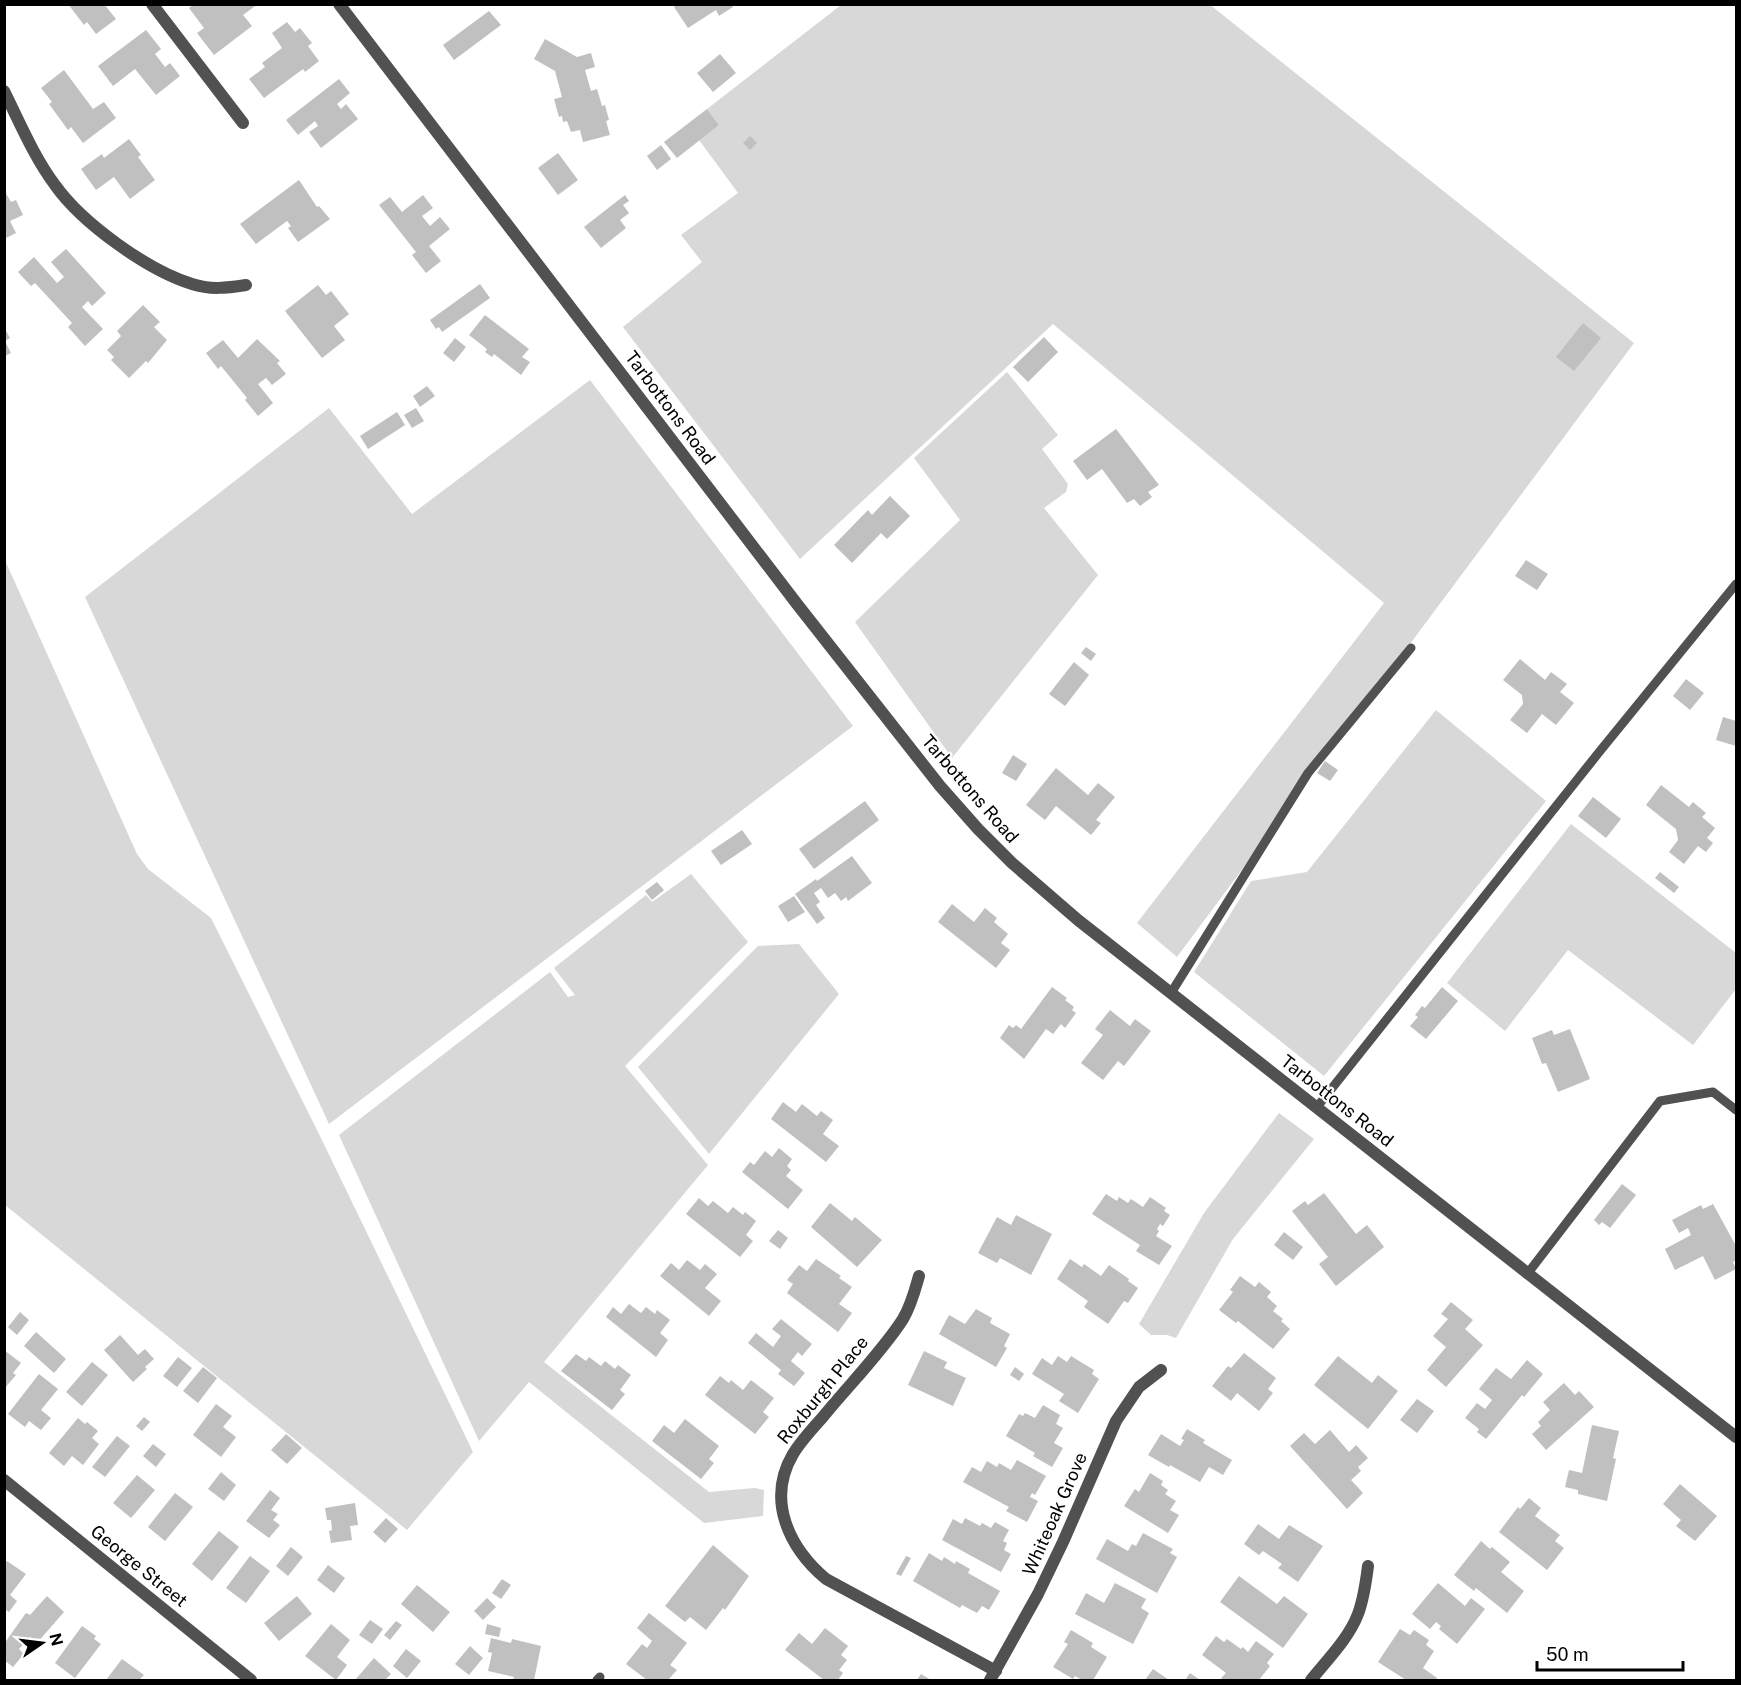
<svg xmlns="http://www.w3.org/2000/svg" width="1741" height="1685" font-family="'Public Sans',sans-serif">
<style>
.green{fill:#d8d8d8}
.building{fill:#c0c0c0}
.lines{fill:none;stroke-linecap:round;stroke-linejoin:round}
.lane{stroke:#515151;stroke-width:9}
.street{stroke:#515151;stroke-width:12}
.labels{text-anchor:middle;stroke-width:4.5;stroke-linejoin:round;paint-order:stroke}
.street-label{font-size:18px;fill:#000;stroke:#fff}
</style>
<rect width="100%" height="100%" fill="#fff"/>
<g class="green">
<polygon points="1209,4 1634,343 1177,957 1137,923 1384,603 1053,324 800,559 623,327 702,262 681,235 738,193 699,140 719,125 707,109 841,5"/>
<polygon points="1007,372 1058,435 1042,449 1068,484 1066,492 1044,508 1098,575 952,758 855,622 960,520 914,458"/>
<polygon points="590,380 853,726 329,1124 85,597 329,408 412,514"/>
<polygon points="4,558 137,854 148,869 211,918 319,1134 473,1452 407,1530 5,1205"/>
<polygon points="1436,710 1546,801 1324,1076 1194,972 1251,881 1307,872"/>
<polygon points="1571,824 1736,953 1736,989 1693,1045 1568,950 1505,1031 1447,983"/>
<polygon points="691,874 748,942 625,1066 708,1165 544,1362 709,1492 755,1488 764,1490 763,1516 704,1523 529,1382 479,1441 339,1135 550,972 568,997 575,995 554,968 646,895 652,902"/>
<polygon points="799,944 839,994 709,1154 638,1067 758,946"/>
<polygon points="1279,1113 1314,1139 1233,1239 1176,1338 1167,1335 1151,1335 1139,1324 1204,1213"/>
</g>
<g class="building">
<polygon points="68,4 104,4 116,19 96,34 87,22 84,25"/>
<polygon points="194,4 254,4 255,6 243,15 252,26 214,55 197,33 204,28 189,8"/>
<polygon points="678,4 731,4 733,7 719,16 716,10 688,28 674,7"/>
<polygon points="489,11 501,25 454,60 443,45"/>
<polygon points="287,22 295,32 300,28 312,43 308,46 319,61 305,72 303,69 264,98 249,79 265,67 262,63 282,48 272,33"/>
<polygon points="146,30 161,49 155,54 165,67 170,63 180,76 156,95 135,69 113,86 98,66"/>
<polygon points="545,39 577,57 591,53 595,67 585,70 591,91 597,89 602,106 605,105 609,120 606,121 610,135 583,142 580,130 571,132 567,121 563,122 562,116 559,117 554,99 562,97 555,71 534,59"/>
<polygon points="720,54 736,73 713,92 697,73"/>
<polygon points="64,70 93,109 104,102 116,118 83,143 71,127 68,130 49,104 52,102 41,88"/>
<polygon points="339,79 350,93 337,104 341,109 346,104 358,119 321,148 309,132 318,126 315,121 298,135 286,120"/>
<polygon points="707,109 719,125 677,158 664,142"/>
<polygon points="750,136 757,143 750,150 743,143"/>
<polygon points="129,139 141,155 138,157 155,180 130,199 114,177 96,190 81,169 102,154 104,158"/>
<polygon points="661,145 671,159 657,170 647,156"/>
<polygon points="558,153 578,180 558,195 538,168"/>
<polygon points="299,180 317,207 319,206 330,219 298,242 288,228 291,226 287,221 256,244 240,224"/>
<polygon points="4,190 11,202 16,200 23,215 10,221 16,233 4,239"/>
<polygon points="423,195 433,208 422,216 430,226 440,217 450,229 429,246 441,261 426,273 412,255 416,252 379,205 390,197 402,212"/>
<polygon points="625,195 629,201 623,205 629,213 620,220 626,228 601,248 584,227"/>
<polygon points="66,249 106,293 92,306 88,301 82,307 103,329 85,346 68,327 72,323 35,283 31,286 18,272 34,257 57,283 64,277 51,262"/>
<polygon points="480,284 490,298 442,332 439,327 436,329 430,320"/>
<polygon points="318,285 326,295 331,291 349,314 334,326 345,340 322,358 285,311"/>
<polygon points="143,305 160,322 154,327 167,340 148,363 146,361 129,378 111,360 114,357 107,350 121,336 117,331"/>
<polygon points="485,315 529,349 522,357 530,362 521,375 494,354 492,357 485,352 487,349 469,335"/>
<polygon points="1583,323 1601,338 1574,371 1556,357"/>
<polygon points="4,327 10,338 5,341 11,353 5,356"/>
<polygon points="1044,337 1058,352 1028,382 1013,367"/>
<polygon points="455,338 466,347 454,362 443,353"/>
<polygon points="257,339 280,361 277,363 286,374 272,385 266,378 258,384 273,403 258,416 245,400 247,398 221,366 218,369 206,353 223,340 238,358"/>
<polygon points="427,386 435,396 420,407 413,396"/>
<polygon points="416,408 424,421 412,428 404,415"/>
<polygon points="397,412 405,425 368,449 360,436"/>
<polygon points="1116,429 1159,485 1148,492 1152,497 1140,506 1134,499 1127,503 1102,469 1087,480 1073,461"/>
<polygon points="890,496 910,516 887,539 881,533 852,563 834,545 868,510 872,515"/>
<polygon points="1526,560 1548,574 1537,590 1515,576"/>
<polygon points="1086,647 1096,654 1091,661 1081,653"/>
<polygon points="1520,659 1545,680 1551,672 1567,684 1560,692 1574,703 1556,725 1542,714 1527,733 1510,720 1523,704 1522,695 1503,680"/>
<polygon points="1074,662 1089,675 1065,706 1049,694"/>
<polygon points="1686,679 1704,693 1690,710 1673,696"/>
<polygon points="1723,717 1736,721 1736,746 1716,740"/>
<polygon points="1013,755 1027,764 1016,781 1002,773"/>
<polygon points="1325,761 1338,770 1330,781 1317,773"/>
<polygon points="1056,768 1088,795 1098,783 1115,797 1096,820 1101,823 1091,835 1056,806 1045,820 1026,805"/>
<polygon points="1661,785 1689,807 1693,802 1706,813 1702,817 1715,828 1707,838 1713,843 1706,852 1698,846 1684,864 1669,852 1678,840 1676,829 1646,805"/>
<polygon points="1593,797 1621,819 1606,838 1578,816"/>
<polygon points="865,801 879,820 814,869 799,849"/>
<polygon points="742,830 752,844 721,865 711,851"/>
<polygon points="852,856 872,883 848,901 846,897 841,901 835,893 828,898 821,888 814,893 820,902 816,905 825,918 817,924 795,894 816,879 817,881"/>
<polygon points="1660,872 1679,887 1674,893 1655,878"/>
<polygon points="657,882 664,890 652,900 645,891"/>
<polygon points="794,896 805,912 788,922 778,906"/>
<polygon points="952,904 974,922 985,908 997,918 994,922 1008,934 1001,943 1010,950 996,968 938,922"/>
<polygon points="1052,987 1067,998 1065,1000 1074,1007 1072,1010 1076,1013 1065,1028 1061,1024 1053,1034 1046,1029 1024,1059 1000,1038 1009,1025 1013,1028 1016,1025 1021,1029"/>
<polygon points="1442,987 1458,1001 1426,1039 1410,1026 1418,1017 1415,1015 1422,1006 1425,1008"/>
<polygon points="1110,1010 1130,1026 1135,1019 1151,1031 1124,1066 1118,1061 1103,1080 1081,1063 1103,1035 1095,1029"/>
<polygon points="1570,1029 1590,1079 1558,1092 1546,1063 1542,1064 1532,1038 1552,1030 1554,1035"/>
<polygon points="783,1102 796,1112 802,1104 817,1116 821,1111 833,1120 823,1134 839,1146 826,1162 771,1119"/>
<polygon points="779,1148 792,1159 787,1166 791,1170 786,1176 803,1190 788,1209 742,1172 750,1162 754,1165 765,1151 772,1157"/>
<polygon points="1622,1184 1636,1195 1610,1228 1602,1222 1599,1225 1594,1220"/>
<polygon points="1324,1193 1356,1234 1367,1225 1384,1247 1336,1286 1319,1264 1328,1257 1292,1211 1305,1201 1308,1205"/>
<polygon points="1106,1194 1117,1201 1119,1197 1128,1203 1131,1199 1143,1207 1150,1197 1166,1208 1164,1211 1170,1215 1163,1226 1160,1224 1157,1229 1159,1231 1156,1236 1172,1246 1159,1265 1136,1251 1140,1245 1092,1214"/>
<polygon points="699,1198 708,1206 713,1201 728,1213 733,1207 743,1215 745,1212 756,1221 746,1235 753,1241 740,1257 686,1214"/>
<polygon points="830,1203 852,1221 855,1217 882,1240 857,1267 811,1227"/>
<polygon points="1713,1204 1736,1246 1736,1260 1733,1262 1736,1269 1715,1280 1703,1256 1675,1270 1665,1249 1691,1235 1688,1228 1679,1233 1672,1220 1701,1205 1703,1209"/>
<polygon points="1016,1215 1052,1234 1031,1275 1000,1258 997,1263 978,1253 997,1217 1011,1225"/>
<polygon points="778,1230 788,1238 780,1249 769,1241"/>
<polygon points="1284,1232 1303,1247 1293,1260 1274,1245"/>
<polygon points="816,1259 841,1276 839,1278 852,1287 839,1304 852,1313 838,1332 787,1293 793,1284 787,1280 799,1265 807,1271"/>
<polygon points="1070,1259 1082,1267 1084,1264 1101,1276 1109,1265 1129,1279 1128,1281 1138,1288 1128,1303 1124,1301 1108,1324 1084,1307 1088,1301 1057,1279"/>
<polygon points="687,1260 700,1270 705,1264 717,1274 705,1288 721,1301 709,1316 660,1276 671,1263 679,1270"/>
<polygon points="1240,1276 1255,1287 1259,1282 1271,1292 1267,1297 1277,1306 1273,1311 1283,1319 1281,1321 1290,1329 1273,1349 1238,1321 1236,1323 1219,1310 1233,1292 1230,1290"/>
<polygon points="1451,1302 1473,1320 1465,1329 1483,1345 1446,1387 1427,1370 1446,1347 1433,1336 1448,1319 1441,1314"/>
<polygon points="629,1304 641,1313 646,1307 655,1314 657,1310 670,1320 660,1333 668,1340 656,1357 606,1317 613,1307 621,1314"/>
<polygon points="976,1309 992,1318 990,1323 1010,1334 1004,1346 1007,1348 996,1367 939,1334 949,1315 965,1324"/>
<polygon points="20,1312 29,1320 17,1335 8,1327"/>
<polygon points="781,1319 812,1344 802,1356 798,1352 791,1361 805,1373 794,1386 778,1374 781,1370 748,1343 756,1333 773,1347 781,1336 772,1329"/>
<polygon points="36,1332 66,1359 54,1373 24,1346"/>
<polygon points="120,1335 138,1355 145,1349 154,1359 145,1367 147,1369 133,1382 104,1350"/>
<polygon points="4,1350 21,1363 13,1373 16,1375 4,1389"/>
<polygon points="924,1351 947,1362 944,1368 966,1378 953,1406 908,1385"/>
<polygon points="1244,1353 1276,1378 1268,1389 1273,1393 1259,1411 1237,1393 1231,1401 1212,1386 1228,1366 1231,1368"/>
<polygon points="576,1354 586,1361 589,1357 601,1366 605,1361 615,1369 618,1365 631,1375 620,1390 625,1394 612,1410 561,1371"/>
<polygon points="1058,1356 1067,1362 1071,1356 1094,1370 1092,1374 1099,1379 1078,1413 1059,1401 1064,1394 1032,1374 1042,1358 1052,1365"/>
<polygon points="1338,1356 1372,1383 1378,1375 1398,1391 1368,1429 1314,1385"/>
<polygon points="178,1357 192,1368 177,1387 163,1376"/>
<polygon points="1527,1360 1543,1374 1524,1397 1522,1395 1486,1439 1477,1432 1479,1429 1465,1418 1477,1403 1485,1409 1492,1400 1479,1389 1496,1368 1511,1379"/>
<polygon points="92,1362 108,1375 82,1406 66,1392"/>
<polygon points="203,1367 217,1378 198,1403 183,1391"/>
<polygon points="1015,1367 1024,1374 1019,1381 1010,1375"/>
<polygon points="39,1374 58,1389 41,1410 51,1418 41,1430 29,1421 25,1427 8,1414"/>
<polygon points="720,1376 729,1383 731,1380 743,1390 751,1380 774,1398 763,1412 769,1417 755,1434 705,1395"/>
<polygon points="1564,1383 1575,1395 1579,1391 1594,1407 1546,1450 1532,1434 1541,1426 1538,1422 1550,1410 1543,1402"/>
<polygon points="1417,1399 1434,1411 1417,1433 1400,1420"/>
<polygon points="216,1404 232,1416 223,1427 236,1437 221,1457 193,1435"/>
<polygon points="1043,1405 1060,1415 1056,1424 1063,1428 1054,1443 1063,1448 1052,1467 1033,1456 1035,1453 1006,1436 1019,1414 1023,1416 1025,1413 1035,1418"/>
<polygon points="144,1417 150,1422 142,1431 136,1426"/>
<polygon points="78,1418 85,1424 87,1422 98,1431 92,1438 99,1444 83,1465 72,1456 64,1466 49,1453"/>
<polygon points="685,1419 719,1446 709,1459 714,1463 701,1479 652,1441 664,1425 674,1433"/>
<polygon points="1592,1425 1619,1431 1613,1458 1616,1459 1607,1501 1578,1494 1578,1490 1565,1487 1569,1470 1582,1473"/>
<polygon points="1187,1429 1205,1440 1203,1443 1232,1460 1223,1475 1209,1467 1200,1482 1170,1465 1169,1467 1148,1455 1161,1434 1180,1446 1184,1440 1181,1439"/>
<polygon points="1330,1430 1349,1452 1356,1445 1368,1458 1358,1467 1361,1471 1351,1480 1363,1493 1347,1509 1290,1446 1304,1433 1315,1444"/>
<polygon points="286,1434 302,1448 287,1464 271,1450"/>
<polygon points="117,1436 130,1446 105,1477 92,1467"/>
<polygon points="153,1444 166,1454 156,1467 143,1456"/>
<polygon points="1017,1460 1046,1476 1035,1495 1032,1493 1030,1497 1038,1501 1027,1522 1006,1511 1009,1507 963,1482 972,1467 981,1472 987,1461 997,1467 999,1463 1011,1470"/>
<polygon points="221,1472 236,1485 224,1501 208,1489"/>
<polygon points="1150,1473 1163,1481 1161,1485 1168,1490 1165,1494 1176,1501 1170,1510 1179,1515 1168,1533 1124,1506 1135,1489 1139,1492"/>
<polygon points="137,1475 155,1490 131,1518 113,1503"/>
<polygon points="1680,1484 1717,1516 1695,1541 1676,1526 1681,1520 1663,1504"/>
<polygon points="270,1490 280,1498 271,1510 278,1514 273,1520 280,1525 269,1538 246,1521"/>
<polygon points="175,1493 193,1507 165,1541 148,1527"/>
<polygon points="1529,1498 1541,1508 1535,1516 1560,1535 1555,1541 1564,1548 1547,1570 1499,1532 1518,1507 1520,1509"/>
<polygon points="355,1503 358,1525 350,1526 352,1540 331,1543 329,1531 332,1530 331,1520 327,1520 325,1508"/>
<polygon points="386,1518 398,1529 385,1543 373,1532"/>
<polygon points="965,1518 980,1526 982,1523 991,1528 995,1522 1009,1530 1003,1541 1007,1543 1004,1550 1011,1554 1001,1572 942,1540 953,1519 962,1524"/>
<polygon points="1258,1524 1279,1539 1289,1525 1323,1546 1298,1582 1278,1568 1282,1564 1263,1551 1259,1555 1244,1544"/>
<polygon points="219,1531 239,1547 212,1581 192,1564"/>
<polygon points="1143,1533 1173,1549 1170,1553 1177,1557 1157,1593 1096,1559 1107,1539 1128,1551 1132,1544 1136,1546"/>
<polygon points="1481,1541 1490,1549 1492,1547 1510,1562 1501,1572 1524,1591 1507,1613 1476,1588 1474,1591 1454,1575"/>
<polygon points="713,1545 749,1576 725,1610 723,1608 706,1630 690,1617 685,1622 665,1606"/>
<polygon points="291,1547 303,1557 288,1576 276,1566"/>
<polygon points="929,1553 942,1561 944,1557 955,1564 956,1561 970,1569 968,1573 1000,1591 989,1610 982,1606 977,1613 962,1605 960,1608 913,1581"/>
<polygon points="250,1556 270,1571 246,1603 226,1588"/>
<polygon points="906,1556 911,1558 901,1576 896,1574"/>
<polygon points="7,1561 26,1574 10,1595 17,1601 9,1612 4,1609 4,1565"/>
<polygon points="328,1565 345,1578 334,1593 317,1580"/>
<polygon points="1239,1576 1277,1604 1284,1596 1308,1614 1283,1648 1220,1602"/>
<polygon points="502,1579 511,1585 501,1599 492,1593"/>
<polygon points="1115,1583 1146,1599 1141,1608 1149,1613 1133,1644 1075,1614 1086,1593 1104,1603"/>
<polygon points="1438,1583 1465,1606 1471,1598 1485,1609 1457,1644 1439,1629 1441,1626 1436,1622 1430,1629 1412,1614"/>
<polygon points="417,1585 450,1612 433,1632 401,1604"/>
<polygon points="47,1596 64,1612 37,1643 30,1637 19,1649 24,1654 13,1667 4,1660 4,1644 26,1613 30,1615"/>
<polygon points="297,1596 312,1614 279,1641 264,1623"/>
<polygon points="487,1598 496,1607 483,1620 474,1611"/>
<polygon points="649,1613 687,1643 670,1665 677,1670 668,1680 647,1680 626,1664 642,1644 647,1648 652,1641 637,1628"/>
<polygon points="370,1620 383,1629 372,1644 359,1635"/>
<polygon points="396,1621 402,1625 390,1640 384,1635"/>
<polygon points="331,1624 350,1640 337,1657 347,1665 336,1680 305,1656"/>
<polygon points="487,1624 501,1628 499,1637 485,1634"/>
<polygon points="82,1626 96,1636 94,1639 101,1644 75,1678 55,1663"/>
<polygon points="825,1628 848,1646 841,1655 847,1660 839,1670 843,1673 838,1680 824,1680 785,1650 799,1633 812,1644"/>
<polygon points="1400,1629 1410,1635 1414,1630 1429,1640 1426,1645 1434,1651 1423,1668 1437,1678 1436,1680 1406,1680 1378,1662"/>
<polygon points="1071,1630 1093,1643 1091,1647 1107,1657 1093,1680 1082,1680 1075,1676 1073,1679 1053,1667 1068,1644 1064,1642"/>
<polygon points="1216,1636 1224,1642 1227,1639 1241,1649 1243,1647 1248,1652 1256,1641 1274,1654 1267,1663 1270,1666 1259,1680 1224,1680 1221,1678 1226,1673 1202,1655"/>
<polygon points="491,1638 511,1643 512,1639 541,1646 534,1680 513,1680 514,1677 488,1671 492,1653 488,1652"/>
<polygon points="470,1646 483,1658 469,1675 455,1664"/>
<polygon points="406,1649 421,1661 407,1678 393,1666"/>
<polygon points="374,1658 391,1674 385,1680 355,1680"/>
<polygon points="122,1659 144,1675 139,1680 106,1680"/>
<polygon points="1153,1669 1169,1680 1145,1680"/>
<polygon points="1190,1673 1200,1680 1185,1680"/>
<polygon points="921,1674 931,1680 917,1680"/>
</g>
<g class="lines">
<g class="lane">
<polyline points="1171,993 1308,773 1411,648"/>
<polyline points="1317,1107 1600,751 1736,584"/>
<polyline points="1528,1273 1660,1101 1713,1092 1736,1110"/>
<polyline points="597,1680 600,1677"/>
</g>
<g class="street">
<polyline points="152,4 243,123"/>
<polyline points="339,4 797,604 940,786 978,829 1012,863 1078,920 1736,1437"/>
<path d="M4,91c16,32 30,66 51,94 27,38 92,85 137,99 18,6 35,4 54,1"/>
<path d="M919,1276c-4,14 -8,30 -16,43 -21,33 -56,68 -81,99 -10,11 -21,23 -29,36 -27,46 -4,94 33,125l170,92"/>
<polyline points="4,1480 251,1680"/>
<polyline points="990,1680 1038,1594 1063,1542 1116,1421 1139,1387 1161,1370"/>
<path d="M1311,1680c16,-20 38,-42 47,-66 6,-16 8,-32 10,-48"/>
</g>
</g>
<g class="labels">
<g class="street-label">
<text transform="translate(670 408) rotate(53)" y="6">Tarbottons Road</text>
<text transform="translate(970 789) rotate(49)" y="6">Tarbottons Road</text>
<text transform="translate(1337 1101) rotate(38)" y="6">Tarbottons Road</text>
<text transform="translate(823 1390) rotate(-51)" y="6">Roxburgh Place</text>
<text transform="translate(1055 1514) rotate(-66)" y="6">Whiteoak Grove</text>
<text transform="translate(139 1566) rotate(39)" y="6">George Street</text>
</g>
</g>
<rect width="1741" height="1685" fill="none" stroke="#000000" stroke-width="12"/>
<g transform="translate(42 1643) rotate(76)" stroke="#ffffff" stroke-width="4.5" paint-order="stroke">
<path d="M0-4.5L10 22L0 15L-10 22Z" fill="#000000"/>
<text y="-9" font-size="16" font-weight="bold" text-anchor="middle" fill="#000000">N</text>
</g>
<path d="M1537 1661v9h146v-9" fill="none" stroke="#000000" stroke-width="3"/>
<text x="1546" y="1661" font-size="18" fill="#000000" stroke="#ffffff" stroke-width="4.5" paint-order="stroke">50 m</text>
</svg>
